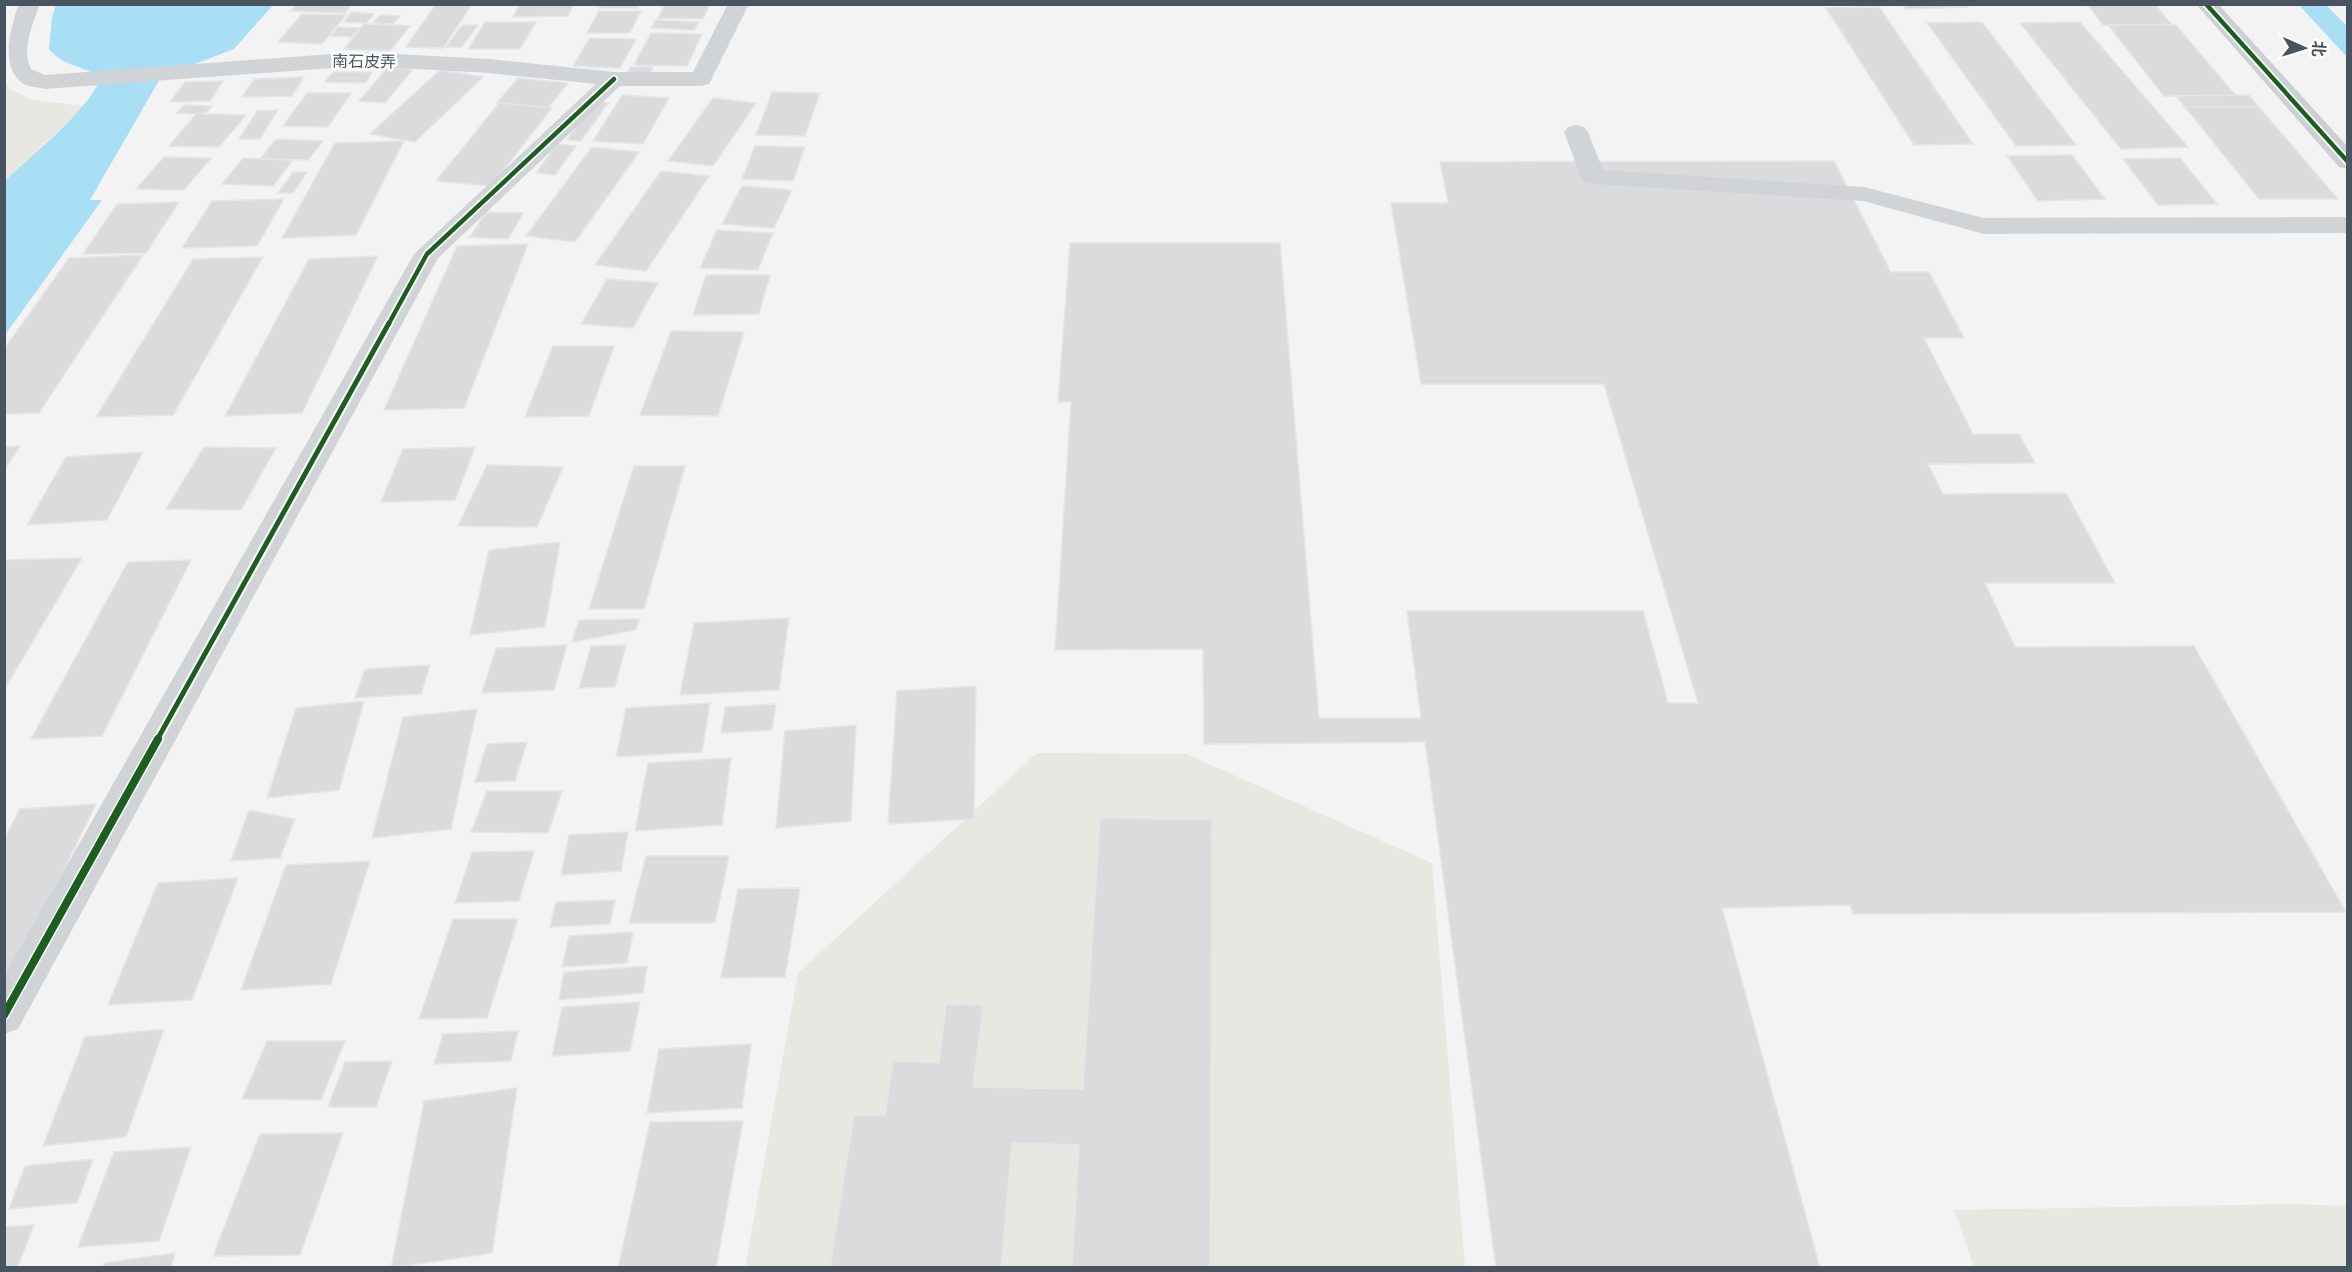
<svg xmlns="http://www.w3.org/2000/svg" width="2352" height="1272" font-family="'Exo 2','Noto Sans SC',sans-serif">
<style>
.commercial{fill:#e8e7e2}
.water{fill:#a9dff4}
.building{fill:#dbdbdd;stroke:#e5e5e6;stroke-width:1.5}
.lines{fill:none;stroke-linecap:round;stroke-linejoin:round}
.minor{fill:#d1d4d7;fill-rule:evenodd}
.major{fill:#cccfd4;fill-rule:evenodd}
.cycleway-far2-casing{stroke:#fff;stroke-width:8}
.cycleway-far1-casing{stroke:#fff;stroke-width:9}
.cycleway-casing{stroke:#fff;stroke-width:11}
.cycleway-far2{stroke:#1b5e20;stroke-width:4.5}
.cycleway-far1{stroke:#1b5e20;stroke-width:5}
.cycleway{stroke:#1b5e20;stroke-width:8}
.labels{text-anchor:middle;stroke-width:5;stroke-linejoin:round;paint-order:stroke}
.far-street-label{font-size:16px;fill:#485462;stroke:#fff}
</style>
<rect width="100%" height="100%" fill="#f4f3f3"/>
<g class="commercial">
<polygon points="4,82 12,90 33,100 84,106 5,181"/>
<polygon points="1037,753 1186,754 1432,863 1465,1267 745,1268 798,973"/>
<polygon points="2295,1204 2347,1206 2347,1267 1974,1267 1954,1210"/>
</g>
<g class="water">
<path d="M56,5h217l-39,44 -73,28 -71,123h12l-97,135v-154c25,-25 84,-71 95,-102 -14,-15 -33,-9 -51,-30l3,-32z"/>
<polygon points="2299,5 2326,5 2347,26 2347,57"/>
</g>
<g class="building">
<polygon points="296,4 352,4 345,13 291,11"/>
<polygon points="436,4 472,4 443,48 406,47"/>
<polygon points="520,4 574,4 568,16 513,17"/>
<polygon points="601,4 640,4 638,8 599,8"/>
<polygon points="665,4 710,4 703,19 658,18"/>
<polygon points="1903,4 1965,4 1967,7 1906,9"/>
<polygon points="2087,4 2155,4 2172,25 2103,25"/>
<polygon points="1879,7 1973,144 1914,145 1826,8"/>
<polygon points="599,11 641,11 630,33 587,33"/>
<polygon points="352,12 374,14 366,23 344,22"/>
<polygon points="302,14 346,15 322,44 278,42"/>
<polygon points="380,15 400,16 393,24 373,23"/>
<polygon points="656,20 699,22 694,30 651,28"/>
<polygon points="485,22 536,22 520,49 468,49"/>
<polygon points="1982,22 2076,145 2016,146 1927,23"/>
<polygon points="2080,22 2188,147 2121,149 2020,23"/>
<polygon points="364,24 410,26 390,51 344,49"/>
<polygon points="462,25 478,25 462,47 446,47"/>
<polygon points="2108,25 2176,25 2236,96 2164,96"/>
<polygon points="338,27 359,28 352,37 331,36"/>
<polygon points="651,33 702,34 687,66 634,65"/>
<polygon points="590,38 636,39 620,68 573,66"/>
<polygon points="388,67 413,69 385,103 359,101"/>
<polygon points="630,67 653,67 650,74 627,74"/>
<polygon points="440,70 483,77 415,142 370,134"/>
<polygon points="333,72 372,72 366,83 325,82"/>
<polygon points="304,77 292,96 242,97 254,79"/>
<polygon points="518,78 568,83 548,108 497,103"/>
<polygon points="223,81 210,101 170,102 185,82"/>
<polygon points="772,92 820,93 805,136 756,135"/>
<polygon points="307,93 351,93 328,127 283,126"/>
<polygon points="622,95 669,98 643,144 593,141"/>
<polygon points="2249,95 2259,107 2185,107 2176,96"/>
<polygon points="713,98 756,103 713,166 668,161"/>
<polygon points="593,102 608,103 581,141 567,140"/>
<polygon points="499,103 552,108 491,186 436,181"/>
<polygon points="184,105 212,106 205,114 177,113"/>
<polygon points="2185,107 2259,107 2338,199 2259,199"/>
<polygon points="278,110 260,139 239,139 257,111"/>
<polygon points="197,113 205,114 246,115 219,147 169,146"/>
<polygon points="276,139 323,141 308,160 260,159"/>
<polygon points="404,141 356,235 282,238 335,143"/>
<polygon points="557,144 576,146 555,175 536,173"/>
<polygon points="755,146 805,147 793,181 742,179"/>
<polygon points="592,147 639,152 575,242 526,236"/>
<polygon points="2072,155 2105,199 2038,201 2007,156"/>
<polygon points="164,157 211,158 184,190 136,189"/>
<polygon points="243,158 293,160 273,186 222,184"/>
<polygon points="2180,158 2217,204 2158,205 2123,159"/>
<polygon points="1834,161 1891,272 1929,272 1964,338 1924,338 1973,434 2019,434 2035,463 1928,464 1943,494 2066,493 2115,583 1985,583 2015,647 2194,646 2346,912 1853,914 1850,905 1722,908 1820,1268 1496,1268 1425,742 1204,744 1203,649 1055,650 1071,402 1058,402 1070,243 1280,243 1319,718 1421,718 1407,611 1643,611 1668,703 1698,703 1604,384 1421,384 1391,203 1448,203 1440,162"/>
<polygon points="661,171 709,176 646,271 595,265"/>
<polygon points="293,172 307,172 293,193 278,193"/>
<polygon points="742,186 792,190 774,228 722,224"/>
<polygon points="284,199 257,246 182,248 212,201"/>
<polygon points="179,202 146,253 83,254 117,204"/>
<polygon points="486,212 523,213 508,239 470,237"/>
<polygon points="717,230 773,233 758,270 700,268"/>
<polygon points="528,244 464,408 384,410 457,246"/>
<polygon points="143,255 39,413 4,414 4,349 69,258"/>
<polygon points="378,256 302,413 225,416 309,259"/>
<polygon points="263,257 173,415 96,417 193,259"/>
<polygon points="706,275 770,275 759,314 693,315"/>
<polygon points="607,279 658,283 633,328 581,324"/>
<polygon points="671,331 744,332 718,416 640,415"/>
<polygon points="553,346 614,346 589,416 525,417"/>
<polygon points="20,446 4,471 4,447"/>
<polygon points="204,447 276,448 241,510 166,509"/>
<polygon points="475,447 455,500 381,502 403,449"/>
<polygon points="143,452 107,520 27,525 66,457"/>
<polygon points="487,465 563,467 537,527 458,526"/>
<polygon points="634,466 685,466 644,609 589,609"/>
<polygon points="560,542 545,627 470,635 489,550"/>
<polygon points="82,558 4,690 4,560"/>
<polygon points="191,560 102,736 31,739 128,562"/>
<polygon points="789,618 779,690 680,695 694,623"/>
<polygon points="640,619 635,630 572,642 579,620"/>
<polygon points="567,645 554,690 482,693 496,648"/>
<polygon points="626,645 615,687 579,688 591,646"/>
<polygon points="430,665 421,694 355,698 365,669"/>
<polygon points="976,686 974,819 888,824 897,691"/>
<polygon points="364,701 339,790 267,798 296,708"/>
<polygon points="710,703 702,752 616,757 626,708"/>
<polygon points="776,704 772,730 721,733 725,707"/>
<polygon points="477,709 451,829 372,838 403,717"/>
<polygon points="856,725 851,821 776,828 785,731"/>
<polygon points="527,742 515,781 475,782 487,744"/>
<polygon points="731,758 722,825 635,831 648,763"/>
<polygon points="487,791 562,791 548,833 471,832"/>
<polygon points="96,804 4,993 4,839 20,809"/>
<polygon points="249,810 295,819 280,858 231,861"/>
<polygon points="1100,818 1212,820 1210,1268 1072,1268 1079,1145 1012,1143 1001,1268 830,1268 854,1115 885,1116 893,1061 939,1063 946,1004 983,1005 973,1087 1083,1089"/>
<polygon points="628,832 621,871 561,875 569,835"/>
<polygon points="534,851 519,901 455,903 472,852"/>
<polygon points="646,856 729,856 715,923 629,923"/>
<polygon points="370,861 331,984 241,990 286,865"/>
<polygon points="238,878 192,1000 108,1005 158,883"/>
<polygon points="800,888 785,977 721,978 738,889"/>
<polygon points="615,900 610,924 550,927 556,902"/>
<polygon points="453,919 518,919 487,1018 419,1019"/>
<polygon points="633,932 627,963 562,967 569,936"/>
<polygon points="647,966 643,993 559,1000 564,972"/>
<polygon points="640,1002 630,1051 552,1056 562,1007"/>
<polygon points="164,1029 126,1137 43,1146 85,1037"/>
<polygon points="518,1031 511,1061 434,1064 443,1034"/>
<polygon points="267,1041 345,1041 321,1100 242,1099"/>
<polygon points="751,1044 742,1108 647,1113 659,1049"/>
<polygon points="392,1061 376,1107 328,1107 345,1062"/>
<polygon points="517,1088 492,1253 391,1268 424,1101"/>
<polygon points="743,1121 716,1268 618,1268 650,1122"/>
<polygon points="343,1133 300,1255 213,1256 260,1134"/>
<polygon points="191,1147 159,1241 78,1247 114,1152"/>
<polygon points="93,1159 77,1203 9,1209 25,1166"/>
<polygon points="34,1225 17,1268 4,1268 4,1227"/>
<polygon points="175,1253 171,1268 103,1268 104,1263"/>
</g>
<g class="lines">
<g class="minor">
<path d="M19,4h21c-7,19 -19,46 -9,65l14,6 315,-23 129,7 125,13h79l35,-68h21l-40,80 -8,2h-81l-182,172 -420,771 -14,5v-58l410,-722 182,-170 -107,-11 -129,-7 -315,23c-8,-2 -17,-2 -23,-6 -22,-16 -12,-56 -3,-79z"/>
<polygon points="1576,125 1584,127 1588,132 1603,170 1864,187 1984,218 2348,217 2348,233 1984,234 1863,201 1593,184 1584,182 1581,177 1564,132 1568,127"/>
</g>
<polygon class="major" points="2196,4 2218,4 2348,147 2348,169 2339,167"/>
<g class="cycleway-far2-casing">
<g id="cycleway-far2">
<polyline points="2206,4 2348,162"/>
<polyline points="388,325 427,254 614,79"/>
</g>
</g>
<g class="cycleway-far1-casing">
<polyline id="cycleway-far1" points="157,740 389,323"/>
</g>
<g class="cycleway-casing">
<polyline id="cycleway" points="4,1015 158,739"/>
</g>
<use href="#cycleway-far2" class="cycleway-far2"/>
<use href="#cycleway-far1" class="cycleway-far1"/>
<use href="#cycleway" class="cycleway"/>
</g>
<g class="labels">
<g class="far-street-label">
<text transform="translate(364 61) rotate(1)" y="6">南石皮弄</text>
</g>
</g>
<rect width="2352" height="1272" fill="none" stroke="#485462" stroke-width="12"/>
<g transform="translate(2304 48) rotate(93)" stroke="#ffffff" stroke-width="4.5" paint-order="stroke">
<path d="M0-4.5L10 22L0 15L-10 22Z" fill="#485462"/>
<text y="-9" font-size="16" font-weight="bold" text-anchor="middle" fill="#485462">北</text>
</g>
</svg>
